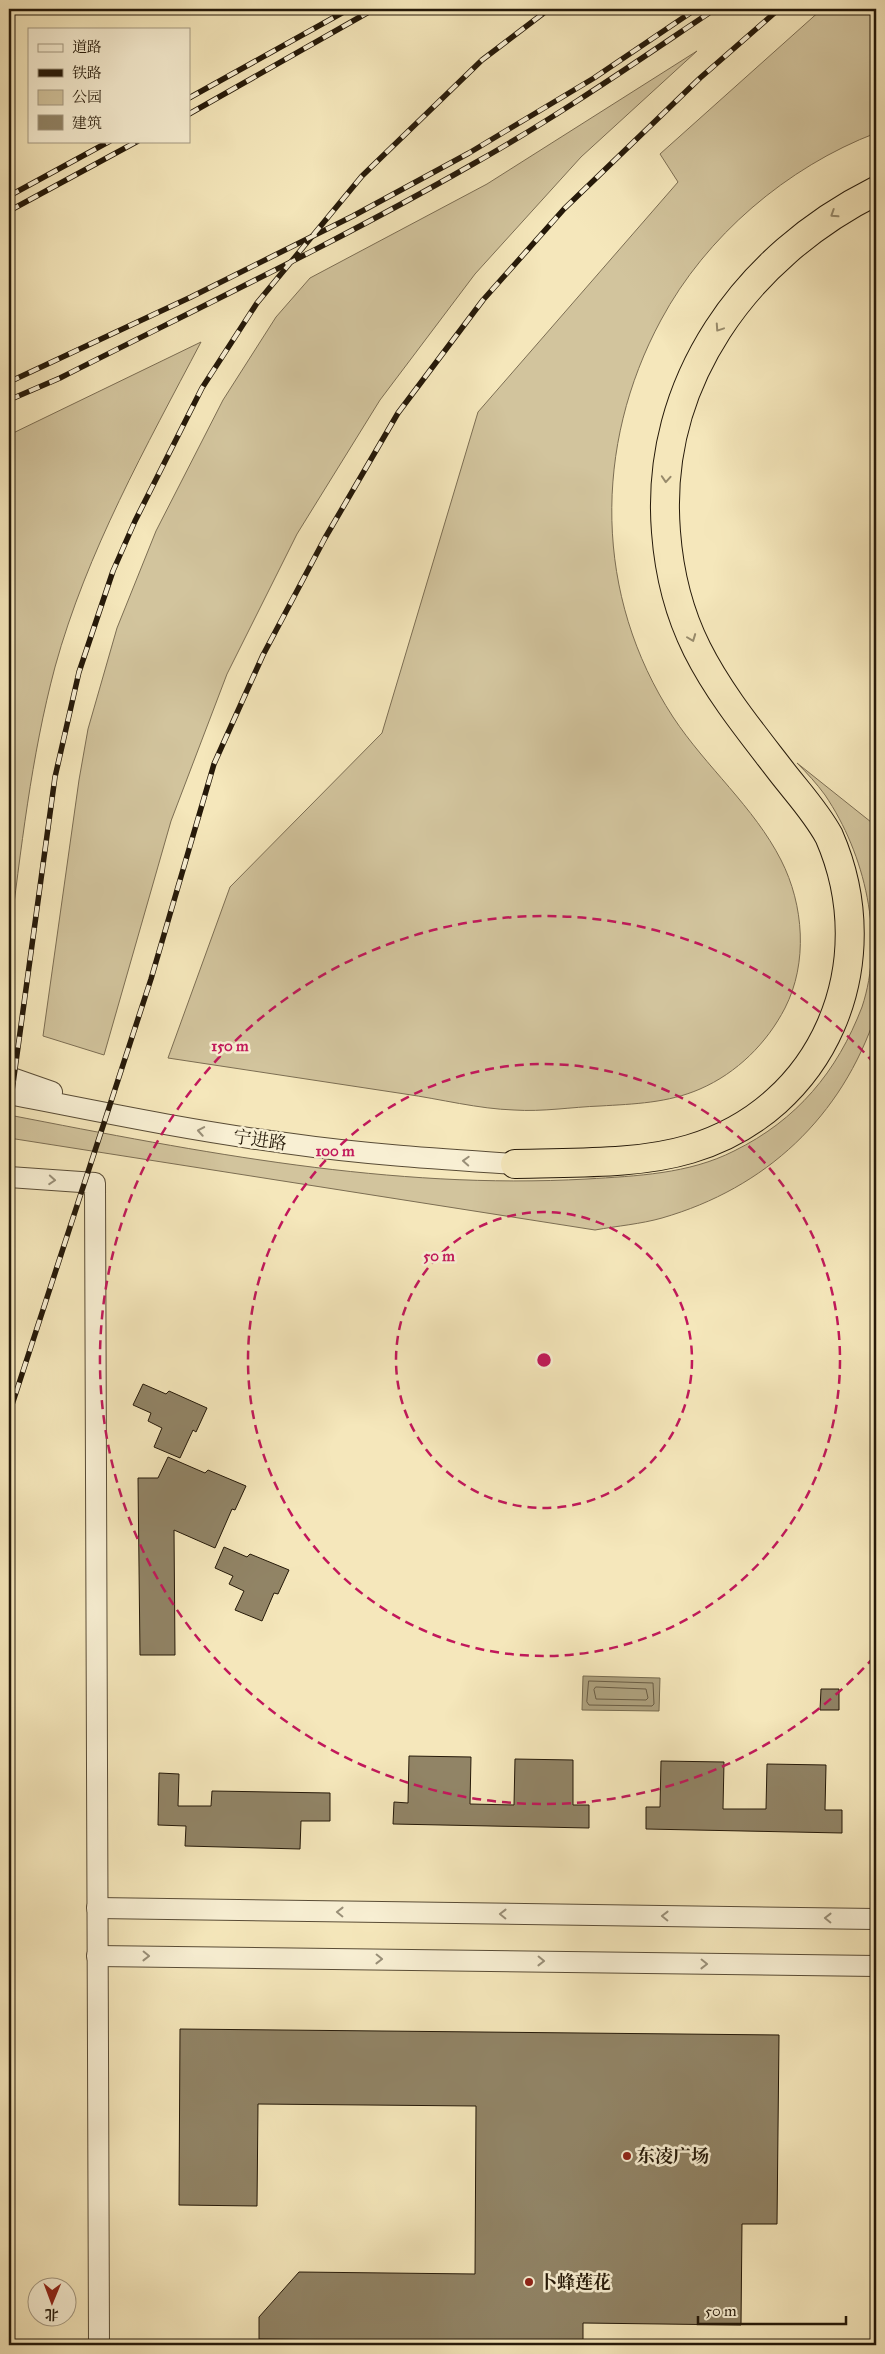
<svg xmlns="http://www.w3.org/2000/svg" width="885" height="2354" font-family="'IM FELL Great Primer','Noto Serif SC',serif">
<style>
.green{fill:#d2c49d;stroke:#7c6e53}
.water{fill:#aea17e;stroke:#776b4f}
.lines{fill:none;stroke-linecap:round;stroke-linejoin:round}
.shore{stroke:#6a5d44;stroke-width:1}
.building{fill:#918466;stroke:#251909}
.minor-casing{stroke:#594c36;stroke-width:22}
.highway-casing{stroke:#251909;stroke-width:30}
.minor{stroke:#f8efd3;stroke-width:20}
.highway{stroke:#f5e7bb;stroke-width:28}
.rail-casing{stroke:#251909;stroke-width:5.5}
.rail{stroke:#f8efd3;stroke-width:4;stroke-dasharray:11;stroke-linecap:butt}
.oneway{stroke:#978a6b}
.oneway2{stroke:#998f78}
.ring{fill:none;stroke:#c2185b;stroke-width:2.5;stroke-dasharray:9 6}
.poi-dot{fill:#8f2418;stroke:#f8efd3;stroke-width:2}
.labels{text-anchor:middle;stroke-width:5;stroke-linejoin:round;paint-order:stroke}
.street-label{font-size:18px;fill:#251909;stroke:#f8efd3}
.poi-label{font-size:18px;font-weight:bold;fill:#251909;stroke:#f8efd3;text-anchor:start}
.centre{fill:#c2185b;stroke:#f8efd3;stroke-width:2.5}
.ring-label{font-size:15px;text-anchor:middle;font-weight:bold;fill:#c2185b;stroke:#f8efd3;stroke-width:5;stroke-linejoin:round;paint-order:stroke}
</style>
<rect width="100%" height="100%" fill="#f5e7bb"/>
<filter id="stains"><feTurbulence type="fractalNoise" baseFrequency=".004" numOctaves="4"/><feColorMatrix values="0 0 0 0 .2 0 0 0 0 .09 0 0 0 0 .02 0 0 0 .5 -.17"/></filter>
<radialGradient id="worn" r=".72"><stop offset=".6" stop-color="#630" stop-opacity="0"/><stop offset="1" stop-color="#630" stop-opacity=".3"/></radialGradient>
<g class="green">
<path d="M822,9h54v124c-89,34 -170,103 -215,187 -68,126 -67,276 12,397 33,50 81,90 108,143 23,45 27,103 4,148 -18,35 -48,65 -85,81 -32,14 -66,15 -100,17 -28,1 -58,6 -86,4 -35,-1 -74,-11 -109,-16 -79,-12 -158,-24 -237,-36l62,-171 152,-154 96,-321 200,-230 -18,-28z"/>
<polygon points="697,51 581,157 475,274 380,400 297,534 227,674 171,821 104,1055 43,1036 79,780 88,729 117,628 156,531 223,400 276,317 310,278 487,184"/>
<path d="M201,342c-55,105 -114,209 -146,325 -24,90 -34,183 -46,276v-508z"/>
<path d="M797,763l74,59 5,15v177c-34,103 -110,174 -214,204 -21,6 -45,8 -67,12l-586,-92v-23c191,37 382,75 578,64 49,-3 102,-5 147,-28 63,-31 103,-79 128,-144 23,-69 3,-153 -37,-212 -8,-11 -18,-22 -28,-32z"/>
</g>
<polygon class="water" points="583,1676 660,1678 659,1711 582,1710"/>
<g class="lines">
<g class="shore">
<polygon points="589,1681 653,1683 654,1704 652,1706 589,1705 587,1702"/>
<polygon points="596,1687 646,1689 648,1698 646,1700 596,1699 594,1690"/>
</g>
</g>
<g class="building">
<polygon points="143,1384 166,1394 169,1391 207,1408 196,1432 193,1430 180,1458 154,1447 162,1428 148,1421 151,1413 133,1405"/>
<polygon points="168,1457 205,1473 208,1470 246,1486 235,1510 232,1509 215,1548 174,1530 175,1655 140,1655 138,1478 158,1478"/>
<polygon points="224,1547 247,1557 250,1554 289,1570 278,1594 274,1593 262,1621 235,1610 244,1591 229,1584 233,1576 215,1568"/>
<polygon points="821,1689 839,1689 839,1710 820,1710"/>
<polygon points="409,1756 471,1757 470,1804 514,1805 515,1759 573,1760 573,1805 589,1805 589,1828 393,1824 394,1802 408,1803"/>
<polygon points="661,1761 724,1762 723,1809 766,1809 767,1764 826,1765 825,1810 842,1810 842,1833 646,1829 646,1807 660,1807"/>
<polygon points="159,1773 179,1774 178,1806 211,1806 212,1791 330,1793 330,1821 301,1821 300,1849 185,1846 186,1826 158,1825"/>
<polygon points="180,2029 779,2035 777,2224 742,2224 741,2325 583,2323 583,2343 259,2339 259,2317 299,2272 475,2274 476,2106 258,2104 257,2206 179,2205"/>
</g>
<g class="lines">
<g class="minor-casing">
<g id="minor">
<polyline points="9,1077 52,1092"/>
<path d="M9,1094c92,18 183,37 276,49 76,11 153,16 230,21"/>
<polyline points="9,1177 95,1183 99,2345"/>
<polyline points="97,1908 876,1919"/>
<polyline points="97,1956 876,1966"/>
</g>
</g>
<g class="highway-casing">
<path id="highway" d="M515,1164c56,-2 122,1 175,-15 134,-40 195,-185 139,-313 -13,-24 -31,-43 -48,-65 -30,-39 -62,-78 -84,-122 -18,-36 -28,-77 -31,-117 -12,-150 80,-276 210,-341"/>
</g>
<use href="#minor" class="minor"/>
<use href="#highway" class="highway"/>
<g class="rail-casing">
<g id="rail">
<polyline points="189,98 349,9"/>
<polyline points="189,114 374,9"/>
<polyline points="9,196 110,141"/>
<polyline points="9,211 138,141"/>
<polyline points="9,382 191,297 353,216 469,153 594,78 696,9"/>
<path d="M9,400l51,-22c138,-70 279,-137 413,-214 84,-47 163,-102 242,-155"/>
<polyline points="9,1113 55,777 79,672 113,571 135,521 202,388 257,303 362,176 482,60 549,9"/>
<polyline points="9,1414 151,979 214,764 263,655 325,538 398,413 483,300 564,209 700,78 779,9"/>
</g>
</g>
<use href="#rail" class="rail"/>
</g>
<defs><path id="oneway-chevron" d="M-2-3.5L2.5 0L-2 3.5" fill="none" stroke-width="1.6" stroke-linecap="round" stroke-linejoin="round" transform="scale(1.25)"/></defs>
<g class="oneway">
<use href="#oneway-chevron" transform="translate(834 214) rotate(147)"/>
<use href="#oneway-chevron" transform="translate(719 328) rotate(124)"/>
<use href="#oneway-chevron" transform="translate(666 479) rotate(94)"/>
<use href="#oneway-chevron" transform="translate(692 638) rotate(69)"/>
</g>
<g class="oneway2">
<use href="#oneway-chevron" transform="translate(201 1131) rotate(-170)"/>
<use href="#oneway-chevron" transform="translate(466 1161) rotate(-177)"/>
<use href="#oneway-chevron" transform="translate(52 1180) rotate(4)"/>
<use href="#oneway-chevron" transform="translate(340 1912) rotate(-179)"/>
<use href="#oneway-chevron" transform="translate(503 1914) rotate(-179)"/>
<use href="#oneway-chevron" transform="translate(665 1916) rotate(-179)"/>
<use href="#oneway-chevron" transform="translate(828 1918) rotate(-179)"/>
<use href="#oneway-chevron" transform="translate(146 1956) rotate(1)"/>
<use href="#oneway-chevron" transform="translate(379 1959) rotate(1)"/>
<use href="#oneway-chevron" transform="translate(541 1961) rotate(1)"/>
<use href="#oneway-chevron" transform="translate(704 1964) rotate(1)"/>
</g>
<g class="ring">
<circle cx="544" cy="1360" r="148"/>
<circle cx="544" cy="1360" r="296"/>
<path d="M874 1657A444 444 0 1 1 874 1063"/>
</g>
<g class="poi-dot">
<circle cx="627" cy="2156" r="5"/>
<circle cx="529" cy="2282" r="5"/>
</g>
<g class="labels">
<g class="street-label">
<text transform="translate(260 1140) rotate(8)" y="6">宁进路</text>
</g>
<g class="poi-label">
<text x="637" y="2162">东凌广场</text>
<text x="539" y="2288">卜蜂莲花</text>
</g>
</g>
<circle cx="544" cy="1360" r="8" class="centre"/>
<g class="ring-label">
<text x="230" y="1051">150 m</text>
<text x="335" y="1156">100 m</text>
<text x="439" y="1261">50 m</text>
</g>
<rect width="885" height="2354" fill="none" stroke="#f5e7bb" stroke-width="30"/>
<rect x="10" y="10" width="865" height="2334" fill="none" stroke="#251909" stroke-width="2.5"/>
<rect x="15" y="15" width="855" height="2324" fill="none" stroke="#251909"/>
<rect x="28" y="28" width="162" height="115" fill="#f8efd3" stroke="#a49982"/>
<rect x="38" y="44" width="25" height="8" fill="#f8efd3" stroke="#a49982"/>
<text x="72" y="52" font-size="15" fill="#251909">道路</text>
<rect x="38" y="69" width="25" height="8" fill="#251909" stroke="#a49982"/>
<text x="72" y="78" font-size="15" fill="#251909">铁路</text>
<rect x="38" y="90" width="25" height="15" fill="#d2c49d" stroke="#a49982"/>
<text x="72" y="102" font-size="15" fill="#251909">公园</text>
<rect x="38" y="115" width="25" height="15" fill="#918466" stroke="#a49982"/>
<text x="72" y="128" font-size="15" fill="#251909">建筑</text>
<g transform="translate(52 2302) rotate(181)"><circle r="24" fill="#f8efd3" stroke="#a49982"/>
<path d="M0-4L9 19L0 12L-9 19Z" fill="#8f2418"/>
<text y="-8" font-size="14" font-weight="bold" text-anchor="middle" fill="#251909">北</text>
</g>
<path d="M698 2316v8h148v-8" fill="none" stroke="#251909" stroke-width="2.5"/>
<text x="705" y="2316" font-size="15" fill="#251909" stroke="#f8efd3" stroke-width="4" paint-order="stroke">50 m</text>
<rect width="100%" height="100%" filter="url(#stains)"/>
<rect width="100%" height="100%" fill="url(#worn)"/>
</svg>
